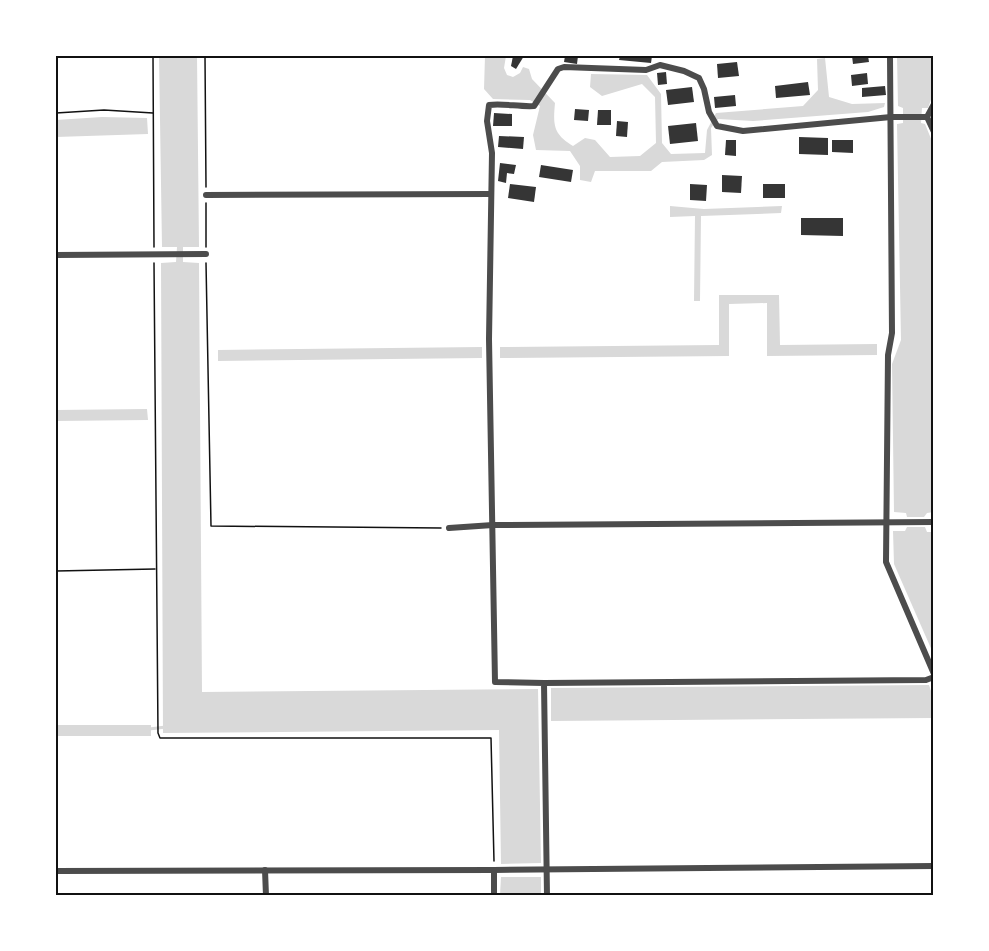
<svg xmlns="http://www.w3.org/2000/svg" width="989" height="951" font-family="Roboto,sans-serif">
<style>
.water{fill:#d9d9d9}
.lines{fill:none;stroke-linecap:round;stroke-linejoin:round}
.stream{stroke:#d9d9d9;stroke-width:3}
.building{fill:#353535}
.path{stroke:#111;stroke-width:1.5}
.minor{stroke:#4c4c4c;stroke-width:6}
.neatline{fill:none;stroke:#111;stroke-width:2}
</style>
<rect width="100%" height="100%" fill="#fff"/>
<g class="water">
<polygon points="159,56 197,56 199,247 183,247 183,262 199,263 202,692 538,689 541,863 501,864 499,730 163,733 161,263 176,262 177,247 162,247"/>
<path d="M485,56h21l-2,12 3,7 6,2 7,-4 3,-6 6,2 3,10 23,24c-2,22 -2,31 18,43l12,-8 10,2 15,17 30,-1 16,-13 -1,-46 -13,-13 -40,12 -12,-9 1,-13 56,1 14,19 1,49 9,11 34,-1 2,-23 9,-17 87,-7 15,-16 -1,-31 8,-1 4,39 23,7 33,-1 -1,4 -16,5 -115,9 -35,-2 -7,9 1,27 -8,5 -42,2 -11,9h-56l-4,11 -11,-2v-14l-10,-15 -34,-1 -3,-15 7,-29 -10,-6 -37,-1 -9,-10z"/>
<polygon points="897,56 933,56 933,94 928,108 922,108 921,123 925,124 934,146 934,512 927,513 924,517 907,517 906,513 894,512 892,364 901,340 897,124 903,123 903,108 898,106"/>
<polygon points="102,117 147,118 148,134 56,137 56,120"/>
<polygon points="670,206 704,209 782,206 781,213 701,216 700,301 694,301 695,216 670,217"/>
<polygon points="719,295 779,295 780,345 877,344 877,355 767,356 767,303 729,304 729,356 500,358 500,347 719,345"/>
<polygon points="482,347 482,358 218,361 218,350"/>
<polygon points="147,409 148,420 56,421 56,410"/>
<polygon points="907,527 925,527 927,532 933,532 933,653 894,564 893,531 905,531"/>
<polygon points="929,685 933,697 933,718 551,721 551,688"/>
<rect x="56" y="725" width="95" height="11"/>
<polygon points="501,877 541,877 541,895 500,895"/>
</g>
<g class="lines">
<polyline class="stream" points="149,729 166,727"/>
</g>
<g class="building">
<polygon points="513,56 524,56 516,69 511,66"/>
<polygon points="565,56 578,56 577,64 564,62"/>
<polygon points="620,56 652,56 651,63 619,60"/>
<polygon points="852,56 868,56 869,62 853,64"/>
<polygon points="737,62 739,76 718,78 717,64"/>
<polygon points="666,72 667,84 658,85 657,73"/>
<polygon points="867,73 868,84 852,86 851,75"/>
<polygon points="808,82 810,95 776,98 775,86"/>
<polygon points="885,86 886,95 862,97 862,88"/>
<polygon points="692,87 694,102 668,105 666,90"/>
<polygon points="735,95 736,106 715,108 714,97"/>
<polygon points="575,109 589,110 588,121 574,120"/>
<polygon points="598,110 611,110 611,125 597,125"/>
<polygon points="494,113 512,114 512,126 493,126"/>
<polygon points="617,121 628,122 627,137 616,136"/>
<polygon points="696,123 698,141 670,144 668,126"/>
<polygon points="499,136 524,137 523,149 498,147"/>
<polygon points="799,137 828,138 828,155 799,154"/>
<polygon points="726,140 736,140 736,156 725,155"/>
<polygon points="832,140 853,140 853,153 832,152"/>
<polygon points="500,163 516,165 514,174 507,173 506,183 498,181"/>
<polygon points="541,165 573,170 571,182 539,177"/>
<polygon points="722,175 742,176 741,193 722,192"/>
<polygon points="510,184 536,187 534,202 508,198"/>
<polygon points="690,184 707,185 706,201 690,200"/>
<rect x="763" y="184" width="22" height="14"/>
<polygon points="801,218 843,218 843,236 801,235"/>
</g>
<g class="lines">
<g class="path">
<polyline points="153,56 154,247"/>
<polyline points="205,56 206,187"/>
<polyline points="56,113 104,110 153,113"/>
<polyline points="206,247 206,203"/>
<polyline points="154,263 158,733 160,738 491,738 494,861"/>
<polyline points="206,263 211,526 441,528"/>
<polyline points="56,571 155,569"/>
</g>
<g class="minor">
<polyline points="890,56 892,333 888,355 886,562 934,674"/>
<polyline points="934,104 927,117 934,132"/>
<polyline points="206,195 491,194"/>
<polyline points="56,255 206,254"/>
<polyline points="449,528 493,525 934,522"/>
<polyline points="544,683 926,680 934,677"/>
<polyline points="265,870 266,896"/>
<polyline points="494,870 494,896"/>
<polyline points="56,871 494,870 934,866"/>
<path d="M547,896l-3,-213 -49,-1 -6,-343 3,-186 -5,-32 2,-16c14,-2 30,2 45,1l24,-37 6,-2 82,3 14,-5 24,6 15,7 5,11 5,23 8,14 26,5 148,-14h36"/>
</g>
</g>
<rect width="989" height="951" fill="none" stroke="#ffffff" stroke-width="114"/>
<rect x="57" y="57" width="875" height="837" class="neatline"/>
</svg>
